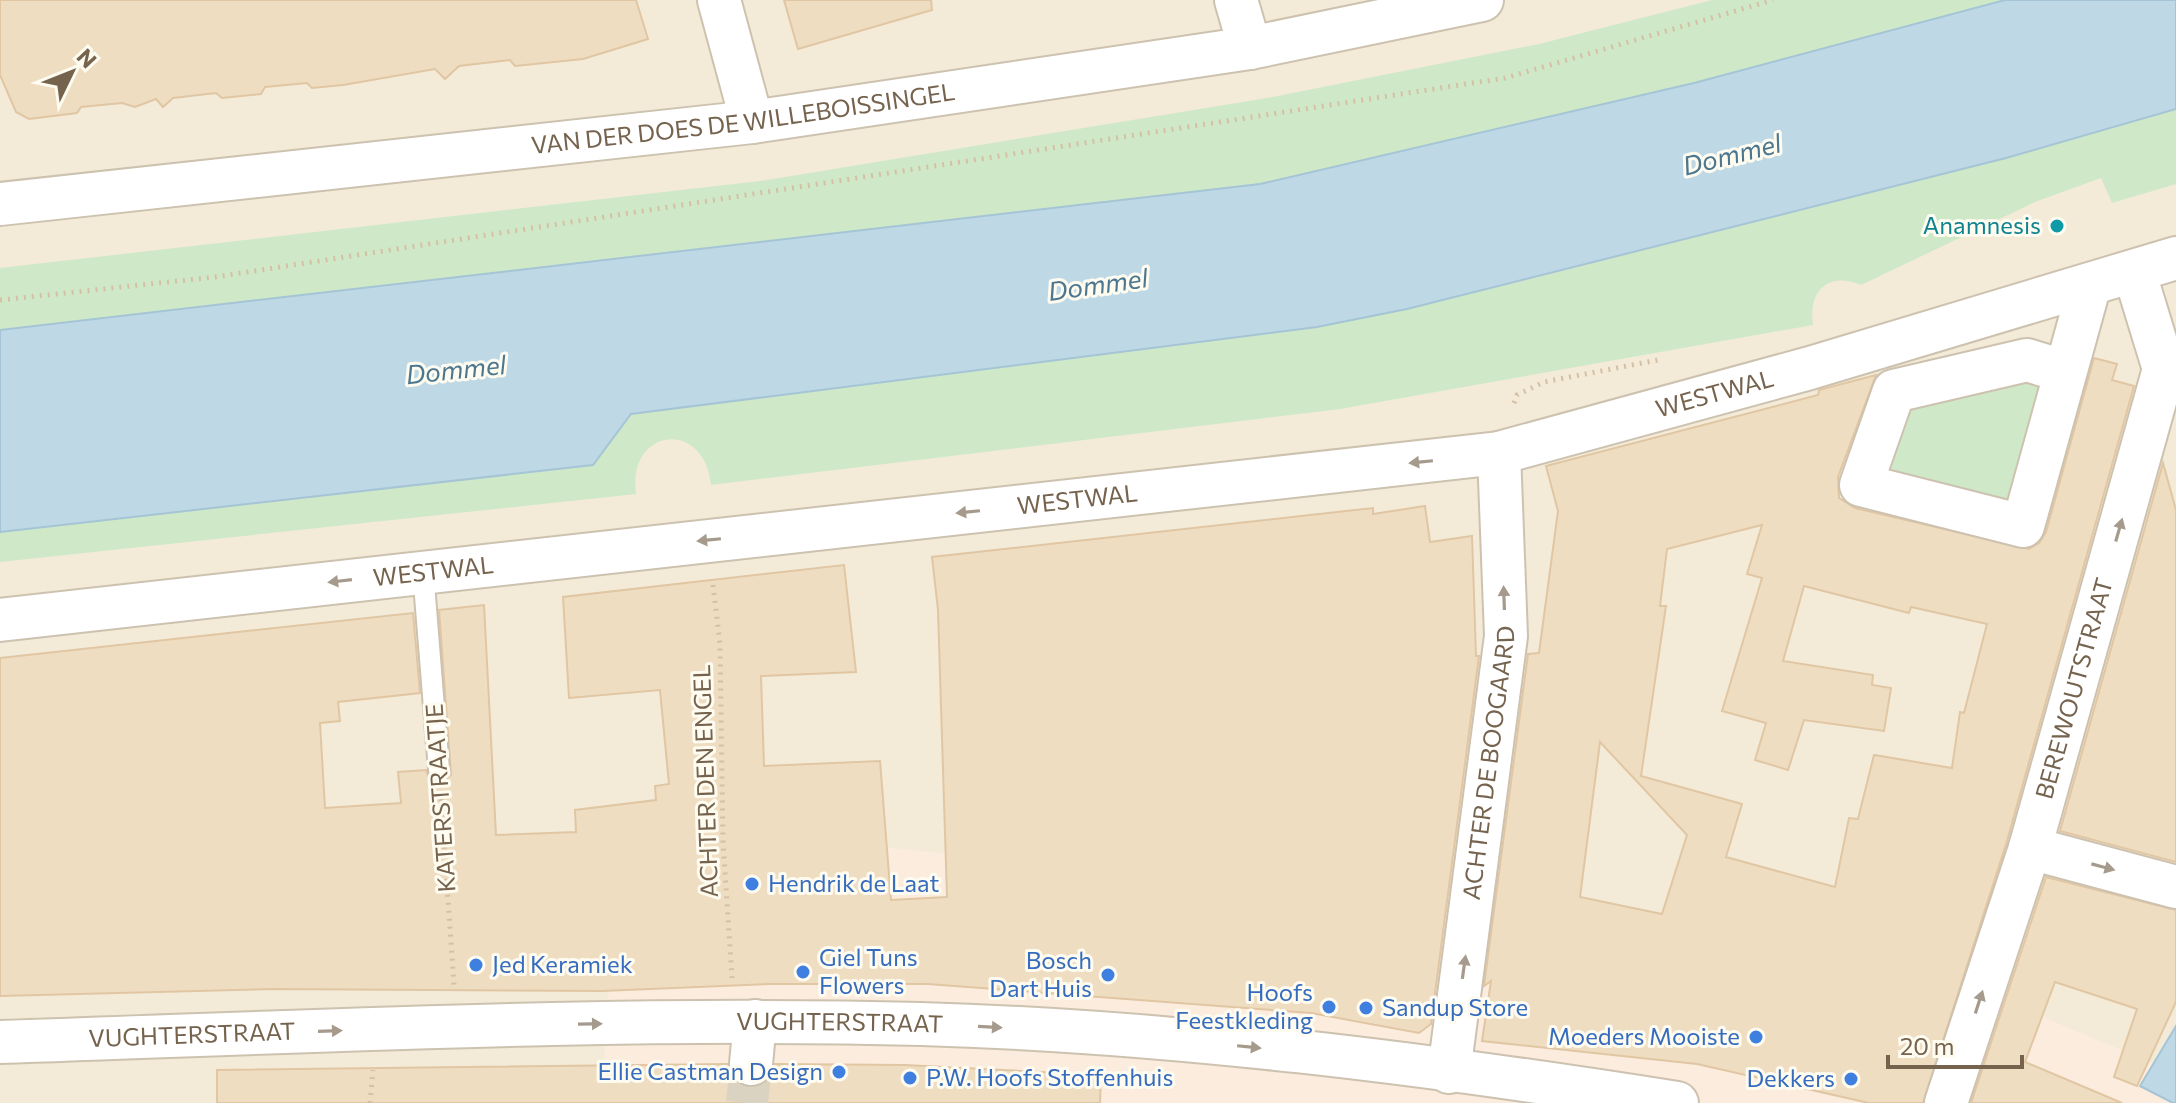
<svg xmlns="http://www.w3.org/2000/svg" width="2176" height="1103" font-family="Commissioner,sans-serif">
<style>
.residential{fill:#f3ebd8}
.commercial{fill:#fbecde}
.green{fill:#cfe9c8}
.water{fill:#bed8e5;stroke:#a5c5d6;stroke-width:2}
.building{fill:#efddc2;stroke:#e1c6a3;stroke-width:2;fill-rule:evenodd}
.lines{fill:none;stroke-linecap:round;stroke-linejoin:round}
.street-tunnel{stroke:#dad3c2;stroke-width:42;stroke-dasharray:42 21;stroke-linecap:butt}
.lane-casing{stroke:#cdc2af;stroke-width:24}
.street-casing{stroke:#cdc2af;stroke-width:46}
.path{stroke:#d5c0a5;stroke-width:5;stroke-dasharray:2 6;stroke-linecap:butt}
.lane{stroke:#fff;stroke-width:20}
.street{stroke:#fff;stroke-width:42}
.oneway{fill:#a59a8c}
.culture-dot{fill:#0f9aa8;stroke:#fefbf0;stroke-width:3}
.shop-dot{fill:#3f7fe0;stroke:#fefbf0;stroke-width:3}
.labels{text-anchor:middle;stroke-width:6;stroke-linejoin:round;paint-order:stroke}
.street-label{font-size:24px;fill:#75634e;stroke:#fefbf0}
.culture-label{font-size:24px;fill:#0d838f;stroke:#fefbf0;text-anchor:end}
.shop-label{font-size:24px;fill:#366cbe;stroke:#fefbf0;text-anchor:start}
.water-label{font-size:26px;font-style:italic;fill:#4c778e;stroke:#fefbf0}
</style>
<rect width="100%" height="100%" fill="#fbf8e9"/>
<rect class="residential" x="0" y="0" width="2176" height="1103"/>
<polygon class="commercial" points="620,822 1864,942 2176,1073 2176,1103 601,1103"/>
<g class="green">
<polygon points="1712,0 2005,0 1694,83 1260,184 0,330 0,268 760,181 1267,98 1539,44"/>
<path d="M2176,109v75l-64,19 -11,-25 -66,24 -174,83c-33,-14 -53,6 -48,40l-473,84 -629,76c-7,-67 -84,-57 -75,9l-636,68v-30l593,-67 38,-51 686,-87 90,-18 599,-151z"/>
<polygon points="2051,378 2015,513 1874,478 1901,400"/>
</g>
<g class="water">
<polygon points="2005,0 2176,0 2176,109 2006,158 1407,309 1317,327 631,414 593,465 0,532 0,330 1260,184 1694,83"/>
<polygon points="2176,1026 2176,1103 2173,1103 2140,1086"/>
</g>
<g class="building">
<polygon points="0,0 636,0 648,39 583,59 515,66 510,60 459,66 445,79 435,69 343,85 312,88 307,83 265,87 261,94 222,98 216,93 173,98 163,107 156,99 135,107 122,103 81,107 77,113 29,119 16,112 0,75"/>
<polygon points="784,0 931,0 932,10 798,49"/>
<path d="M2094,358l23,6 -5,16 22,6 -127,455 -84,262h-54l-172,-39 -215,-23 9,-60 -7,5 44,-332 11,-1 19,-142 -12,-45 272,-71 1,-5 57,-15 -38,102 1,21 16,10 174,41 10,-6 7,-11zM1762,525l-15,49 15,4 -40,133 44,12 -11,37 33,10 16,-50 80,11 7,-43 -19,-3 1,-10 -90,-14 21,-75 105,27 2,-6 76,17 -23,89 -4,-1 -8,56 -78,-13 -16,64 -9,-1 -14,69 -109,-30 16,-53 -101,-28 25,-170h-6l7,-57zM1600,742l87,93 -25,79 -82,-17z"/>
<polygon points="2163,463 2176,510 2176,862 2060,831"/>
<polygon points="1425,506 1430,542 1472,536 1476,656 1479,656 1431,1024 1419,1033 1311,1013 928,984 771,984 602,991 272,989 0,996 0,658 413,613 420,693 338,702 340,721 320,723 325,808 401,803 398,772 426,770 429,778 439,783 451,775 439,610 484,605 496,835 576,832 575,810 656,800 655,786 669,784 660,690 569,698 563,597 844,565 856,672 761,676 764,766 880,761 891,900 947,897 938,610 932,557 1373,508 1373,514"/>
<polygon points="2046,877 2176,910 2176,1002 2137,1086 2114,1077 2137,1009 2055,982 2025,1062 2122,1103 1971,1103"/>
<polygon points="727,1064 737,1083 750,1088 760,1086 770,1078 775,1064 905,1065 1101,1075 1100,1103 217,1103 217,1070"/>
</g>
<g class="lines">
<polyline class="street-tunnel" points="747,1103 751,1064"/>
<g class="lane-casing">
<polyline id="lane" points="423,571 439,770"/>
</g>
<g class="street-casing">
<g id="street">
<polyline points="719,0 752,122"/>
<polyline points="1236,0 1250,48"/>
<path id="s1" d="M0,204l752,-82 498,-74 232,-48"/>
<polyline points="2063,371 2027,360 1894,391 1861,485 2023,526 2090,284"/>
<path id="s2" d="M0,620l1499,-167 311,-85 366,-110"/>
<polyline points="2030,848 2176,887"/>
<path id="s3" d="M0,1042c307,-10 614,-26 921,-18 250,7 508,40 756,79"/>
<polyline points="751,1064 755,1021"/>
<path id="s4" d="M1449,1072l57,-436 -7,-183"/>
<path id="s5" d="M1946,1103l84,-255 134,-479 -30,-98"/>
</g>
</g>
<g class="path">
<polyline points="0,300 215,277 1505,78 1773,0"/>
<polyline points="1514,403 1517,395 1544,382 1658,360"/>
<polyline points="713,585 720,644 723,842 732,978"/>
<polyline points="441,799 454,985"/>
<polyline points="370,1103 373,1070"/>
</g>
<use href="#lane" class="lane"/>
<use href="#street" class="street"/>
</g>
<defs><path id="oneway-solid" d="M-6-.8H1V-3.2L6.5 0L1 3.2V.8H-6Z" transform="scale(2)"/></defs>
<g class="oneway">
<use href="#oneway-solid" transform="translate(1421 462) rotate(174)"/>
<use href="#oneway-solid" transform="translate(968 512) rotate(174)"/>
<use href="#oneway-solid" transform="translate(2119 530) rotate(-74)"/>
<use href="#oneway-solid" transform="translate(709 540) rotate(174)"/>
<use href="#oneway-solid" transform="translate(340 581) rotate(173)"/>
<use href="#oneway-solid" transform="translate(1504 598) rotate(-92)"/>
<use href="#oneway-solid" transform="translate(2103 867) rotate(15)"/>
<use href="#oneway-solid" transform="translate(1464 967) rotate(-82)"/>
<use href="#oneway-solid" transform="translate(1979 1002) rotate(-72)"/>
<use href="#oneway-solid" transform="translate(590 1024) rotate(-1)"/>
<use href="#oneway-solid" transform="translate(990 1027) rotate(3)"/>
<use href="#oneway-solid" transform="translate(330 1031) rotate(-2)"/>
<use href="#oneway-solid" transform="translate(1249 1047) rotate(6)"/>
</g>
<circle class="culture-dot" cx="2057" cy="226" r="8"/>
<g class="shop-dot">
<circle cx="752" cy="884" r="8"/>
<circle cx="476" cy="965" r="8"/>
<circle cx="803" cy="972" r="8"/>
<circle cx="1108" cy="975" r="8"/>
<circle cx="1329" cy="1007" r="8"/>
<circle cx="1366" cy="1008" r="8"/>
<circle cx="1756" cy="1037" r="8"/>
<circle cx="839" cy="1072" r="8"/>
<circle cx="910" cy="1078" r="8"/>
<circle cx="1851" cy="1079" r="8"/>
</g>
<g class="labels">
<g class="street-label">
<text dy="8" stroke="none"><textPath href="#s1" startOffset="748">VAN DER DOES DE WILLEBOISSINGEL</textPath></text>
<text dy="8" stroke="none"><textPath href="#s2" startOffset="1732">WESTWAL</textPath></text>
<text dy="8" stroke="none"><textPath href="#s2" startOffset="1084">WESTWAL</textPath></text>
<text dy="8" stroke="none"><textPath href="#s2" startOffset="436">WESTWAL</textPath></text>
<text dy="8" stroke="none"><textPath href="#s5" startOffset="434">BEREWOUTSTRAAT</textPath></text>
<text dy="8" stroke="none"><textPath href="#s4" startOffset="312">ACHTER DE BOOGAARD</textPath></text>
<text transform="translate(706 781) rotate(-92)" y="8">ACHTER DEN ENGEL</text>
<text transform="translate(441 798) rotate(-94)" y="8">KATERSTRAATJE</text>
<text dy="8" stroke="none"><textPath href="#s3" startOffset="840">VUGHTERSTRAAT</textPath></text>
<text dy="8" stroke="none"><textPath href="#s3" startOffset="192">VUGHTERSTRAAT</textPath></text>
</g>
<g class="culture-label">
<text x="2041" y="234">Anamnesis</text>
</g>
<g class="shop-label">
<text x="768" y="892">Hendrik de Laat</text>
<text x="819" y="966">Giel Tuns<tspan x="819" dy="28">Flowers</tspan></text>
<text x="1092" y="969" text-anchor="end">Bosch<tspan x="1092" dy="28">Dart Huis</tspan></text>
<text x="492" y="973">Jed Keramiek</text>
<text x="1313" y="1001" text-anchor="end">Hoofs<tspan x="1313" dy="28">Feestkleding</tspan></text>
<text x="1382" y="1016">Sandup Store</text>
<text x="1740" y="1045" text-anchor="end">Moeders Mooiste</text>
<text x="823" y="1080" text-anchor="end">Ellie Castman Design</text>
<text x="926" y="1086">P.W. Hoofs Stoffenhuis</text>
<text x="1835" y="1087" text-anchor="end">Dekkers</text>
</g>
<g class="water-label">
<text transform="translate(1732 155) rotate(-14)" y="9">Dommel</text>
<text transform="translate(1098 285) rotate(-8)" y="9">Dommel</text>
<text transform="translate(456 370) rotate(-6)" y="9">Dommel</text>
</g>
</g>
<g transform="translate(72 72) rotate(47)" stroke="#fefbf0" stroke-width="6" paint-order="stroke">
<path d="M0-6L14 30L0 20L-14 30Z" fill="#75634e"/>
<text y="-12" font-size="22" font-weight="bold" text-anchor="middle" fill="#75634e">N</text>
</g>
<path d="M1888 1055v12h134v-12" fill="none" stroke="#75634e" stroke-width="4"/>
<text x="1900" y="1055" font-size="24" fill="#75634e" stroke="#fefbf0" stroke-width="6" paint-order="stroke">20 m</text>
</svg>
